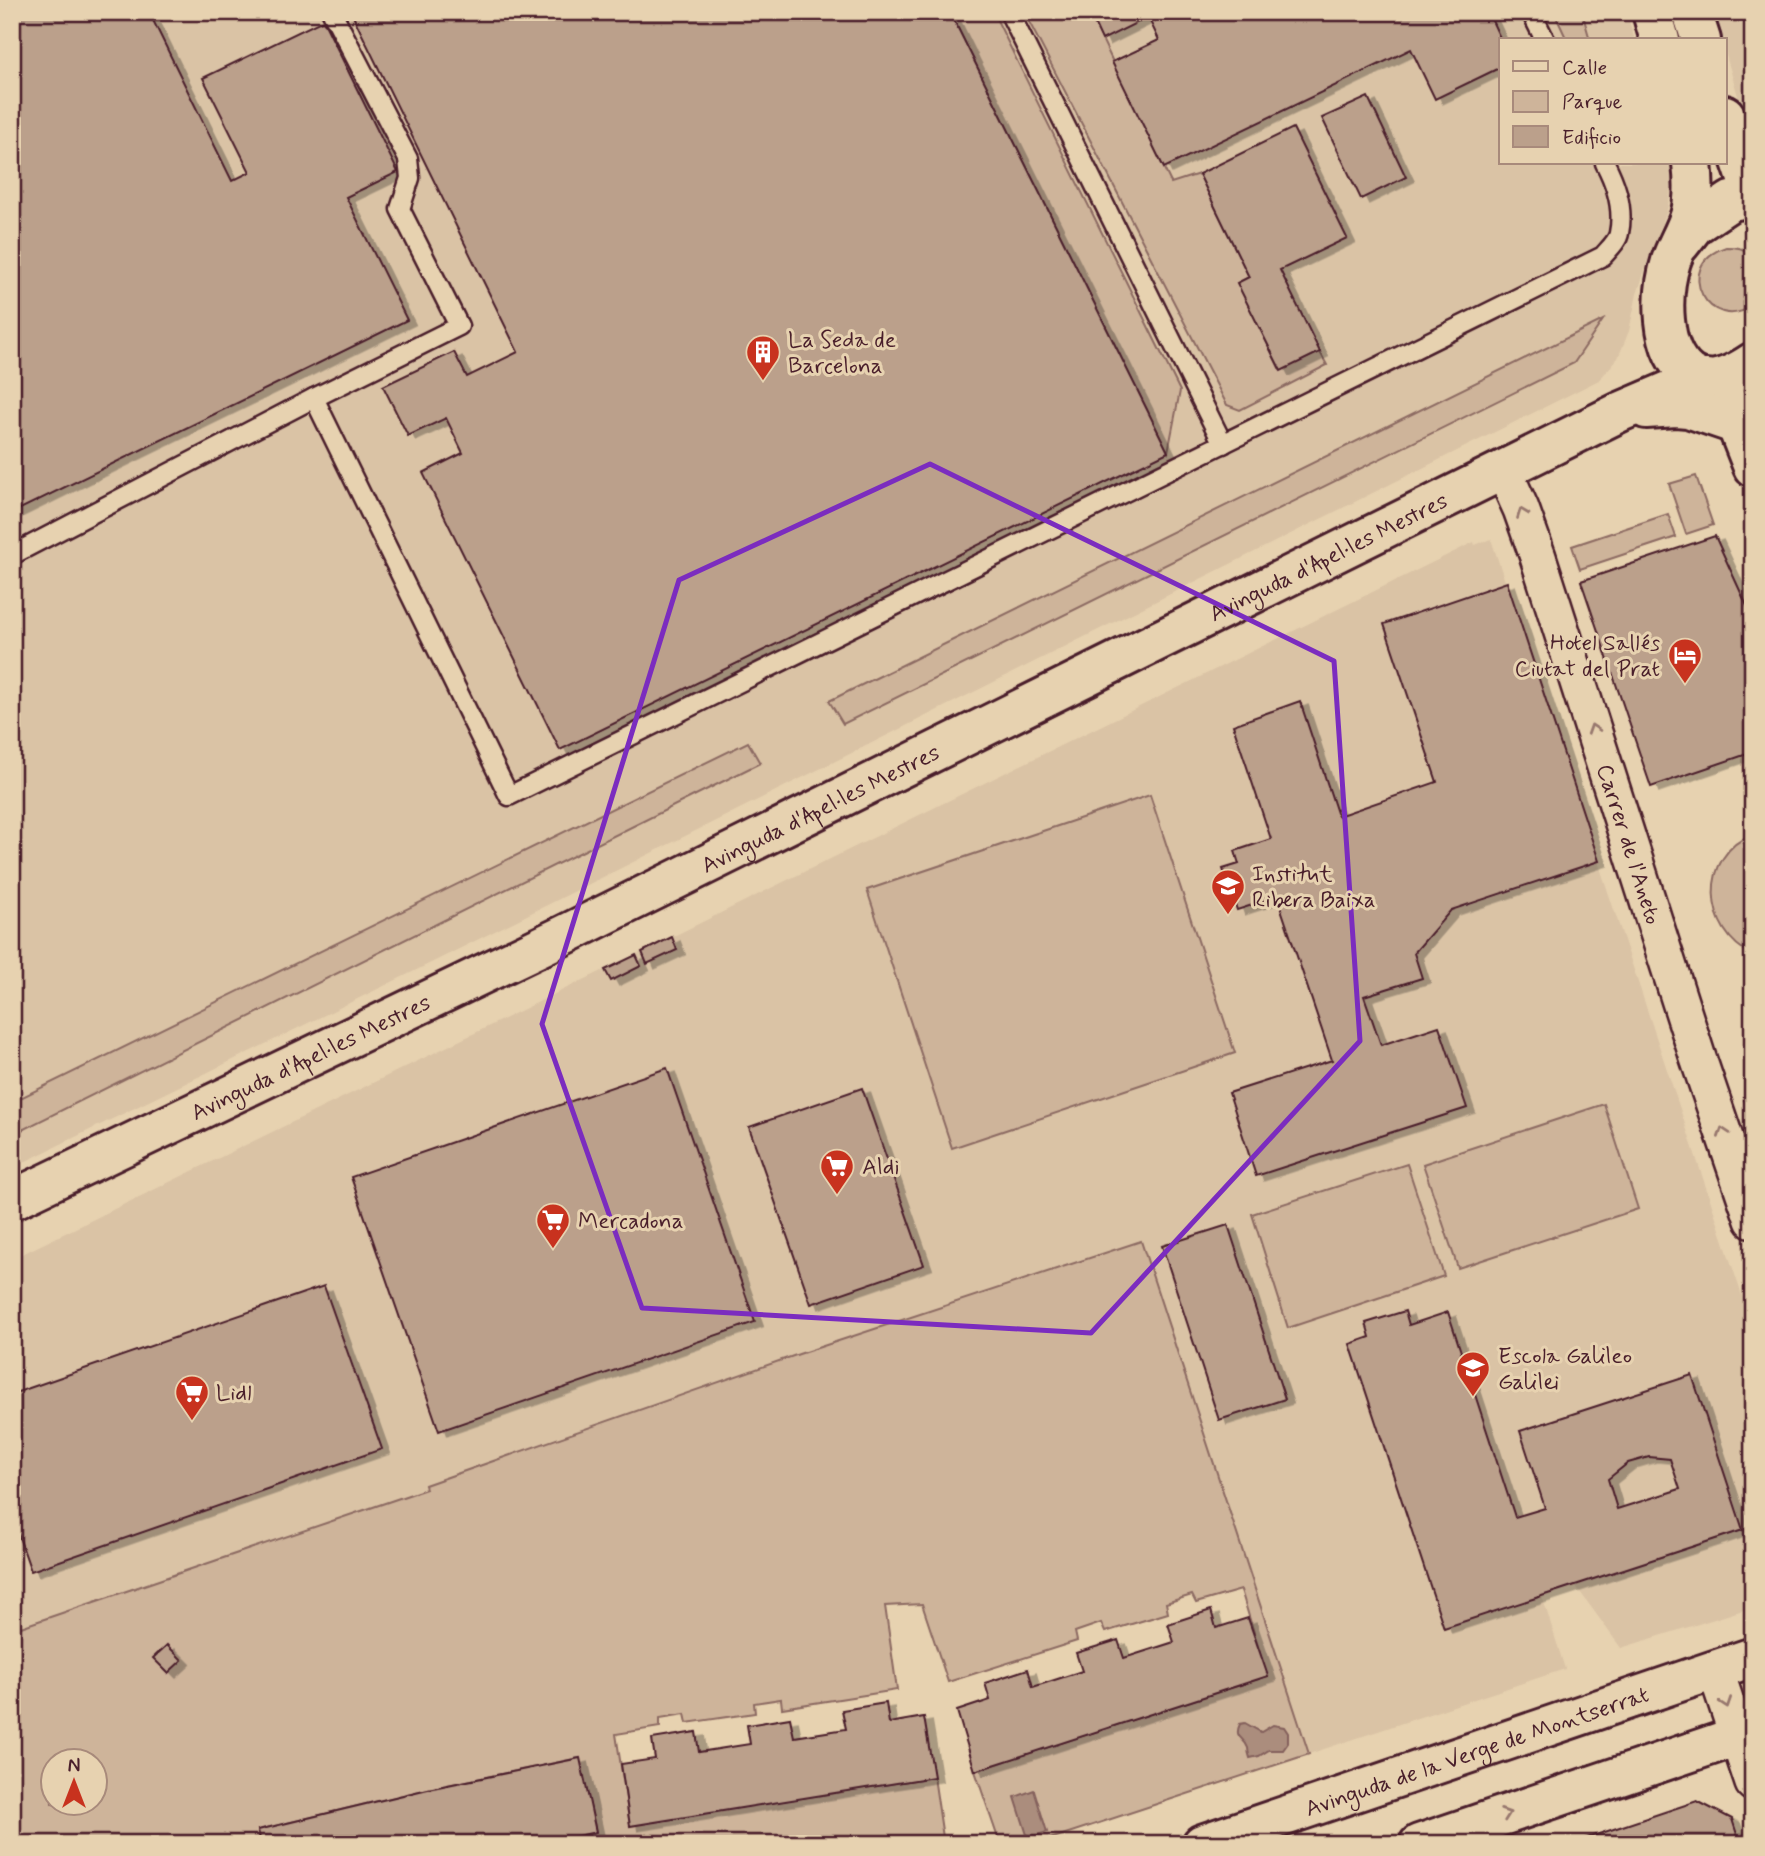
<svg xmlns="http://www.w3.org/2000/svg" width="1765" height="1856" font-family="Mynerve,sans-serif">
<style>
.built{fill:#dac3a5}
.green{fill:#ceb49a;stroke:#8c6a62;stroke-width:2;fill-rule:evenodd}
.water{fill:#ab8d7d;stroke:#84615c;stroke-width:2}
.building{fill:#bba08b;stroke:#4a1f2b;stroke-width:2;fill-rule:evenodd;filter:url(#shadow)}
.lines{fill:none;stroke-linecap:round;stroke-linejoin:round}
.lane-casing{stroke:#4a1f2b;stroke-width:23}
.street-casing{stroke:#4a1f2b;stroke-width:40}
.secondary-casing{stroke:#4a1f2b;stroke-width:44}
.lane{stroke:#e7d2b0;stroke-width:18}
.street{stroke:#e7d2b0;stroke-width:35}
.secondary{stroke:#e7d2b0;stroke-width:38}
.oneway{stroke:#98786e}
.marked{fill:none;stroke:#7b2cbf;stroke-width:5;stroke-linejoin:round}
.labels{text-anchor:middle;stroke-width:6;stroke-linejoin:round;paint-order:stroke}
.poi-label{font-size:23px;fill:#4a1f2b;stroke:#e7d2b0;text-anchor:start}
.street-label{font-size:23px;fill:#4a1f2b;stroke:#e7d2b0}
</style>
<defs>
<filter id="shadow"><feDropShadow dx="8" dy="4.5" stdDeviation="0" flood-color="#0004"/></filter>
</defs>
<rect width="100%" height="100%" fill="#e7d2b0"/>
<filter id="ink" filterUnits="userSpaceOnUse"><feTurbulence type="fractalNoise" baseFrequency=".0143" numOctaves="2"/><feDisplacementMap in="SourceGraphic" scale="14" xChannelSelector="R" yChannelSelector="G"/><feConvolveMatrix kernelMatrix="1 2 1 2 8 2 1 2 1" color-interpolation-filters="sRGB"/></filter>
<g filter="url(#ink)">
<g class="built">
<polygon points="12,12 1626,12 1635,40 1501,40 1501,163 1671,163 1674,174 1667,211 1651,252 1637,294 1629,331 1618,358 1599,380 439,959 12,1168"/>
<polygon points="1713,12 1753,12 1753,126 1741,106 1725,52 1725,40 1721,40"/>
<polygon points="1491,539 1753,1329 1753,1467 1744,1470 1753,1497 1753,1607 1621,1648 1575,1585 1542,1596 1565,1669 1309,1754 1141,1241 799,1354 425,1485 426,1489 12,1630 12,1259 682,932 1474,542 1475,545"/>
</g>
<g class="green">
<polygon points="950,12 993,12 1180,391 1168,452"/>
<polygon points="1024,12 1089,12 1171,183 1199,174 1249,277 1238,283 1280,370 1320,352 1327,365 1240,410 1227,405"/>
<polygon points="1554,12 1582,12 1590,40 1567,40"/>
<path d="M1726,247c10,0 18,1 27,8v50c-43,32 -83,-40 -27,-58z"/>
<polygon points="1603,320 1574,363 843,724 829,701"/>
<polygon points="1696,476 1713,525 1686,534 1669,484"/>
<polygon points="1668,514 1676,537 1580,569 1572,546"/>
<polygon points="748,742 760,763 12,1135 12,1102"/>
<polygon points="1150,795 1235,1053 952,1148 867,890"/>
<path d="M1753,834v121c-50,-23 -55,-100 0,-121z"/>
<polygon points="1604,1104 1638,1209 1458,1268 1423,1164"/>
<polygon points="1407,1164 1444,1276 1288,1328 1252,1214"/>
<path d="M1141,1241l168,513 -274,90h-35l-25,-73 292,-95 -26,-86 -45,13 -4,-8 -26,8 2,10 -63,19 -4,-9 -26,9 2,9 -129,41 -26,-78 -37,2 12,84 -115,18 -1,-9 -27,4 1,10 -68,10 -2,-9 -25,4v9l-44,7 14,91 304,-48 10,67h-386l-1,-4 39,-9 -17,-73 -151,31 -170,41 3,14h-249v-214l414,-141 -1,-4 374,-131zM52,1762h42v42h-42z"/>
</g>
<g class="water">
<path d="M1245,1723l16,9 12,-7 11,2 4,6v10l-5,7h-14l-10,6 -9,2c-1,-3 -2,-6 -2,-10 -3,-11 -15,-9 -8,-24z"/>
<polygon points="1034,1790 1047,1832 1028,1838 1015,1797"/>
</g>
<g class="building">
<polygon points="12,12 149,12 232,181 250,172 203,78 323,20 398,172 346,197 407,320 12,513"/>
<polygon points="351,12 950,12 1168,452 560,750 423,473 463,453 446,418 408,436 383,386 454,352 467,377 518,352"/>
<polygon points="1089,12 1488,12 1501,40 1501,67 1435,99 1411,49 1164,168 1112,62 1159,40 1148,17 1102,40"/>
<polygon points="1368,97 1406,177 1361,199 1322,118"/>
<polygon points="1293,128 1347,238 1280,270 1320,352 1281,371 1237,283 1249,277 1199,174"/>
<polygon points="1715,536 1753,619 1753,752 1651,787 1581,581"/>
<polygon points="1507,582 1599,861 1451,910 1414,953 1422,978 1364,996 1381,1045 1439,1026 1467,1108 1256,1176 1229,1093 1332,1060 1277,897 1237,910 1223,869 1239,864 1235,851 1271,839 1233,725 1300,701 1338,816 1437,782 1384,624"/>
<polygon points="672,937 677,950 647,964 642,952"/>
<polygon points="636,955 641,966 611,981 605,970"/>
<polygon points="667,1068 755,1322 439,1431 351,1177"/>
<polygon points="1753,1081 1753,1126 1744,1099"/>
<polygon points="862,1088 924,1265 811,1304 749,1127"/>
<polygon points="1228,1225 1285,1399 1219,1420 1162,1246"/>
<polygon points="324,1286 382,1449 31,1571 12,1517 12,1394"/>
<path d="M1405,1311l4,14 39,-13 67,205 30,-9 -25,-77 172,-56 51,155 -299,98 -94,-284 20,-7 -4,-14zM1649,1457l21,2 10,30 -63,20 -9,-30 20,-16z"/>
<polygon points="1211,1610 1216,1628 1248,1618 1268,1676 975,1771 957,1711 990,1700 985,1683 1028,1669 1033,1687 1082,1671 1076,1653 1118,1640 1124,1658 1174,1642 1168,1624"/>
<polygon points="167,1645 182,1660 168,1673 153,1658"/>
<polygon points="886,1703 889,1723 924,1717 934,1777 630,1826 621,1764 655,1759 652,1739 696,1732 699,1752 750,1744 747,1725 790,1718 794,1737 846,1729 842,1710"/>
<polygon points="580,1758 596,1832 542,1844 261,1844 258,1830 428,1789"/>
<polygon points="1697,1801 1732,1819 1740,1844 1569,1844"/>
</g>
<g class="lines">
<g class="lane-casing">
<g id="lane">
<path d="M332,12l76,147 2,19 -10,31 59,117 -145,72 195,398 1094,-540c5,-6 15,-15 16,-23 5,-24 -3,-49 -14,-70"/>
<polyline points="1009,12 1223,444"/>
<polyline points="1531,12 1545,40"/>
<polyline points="12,555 314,398"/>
</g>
</g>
<g class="street-casing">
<g id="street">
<path id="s1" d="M1503,469l18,40 17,48 159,498 56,165"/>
<polyline points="1715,1669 1753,1783"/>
</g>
</g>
<g class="secondary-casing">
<g id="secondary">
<polyline points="1652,12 1660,40"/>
<polyline points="1692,12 1701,40"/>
<polyline points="1725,115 1753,196"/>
<path d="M1692,163c2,17 3,36 -2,53 -5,16 -14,30 -19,45 -10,32 -12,89 18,112 20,16 46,1 64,-11"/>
<polyline points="1680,244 1695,225 1731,201 1753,197"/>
<polyline points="1727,401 1753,467"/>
<polyline points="1646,409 1676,407 1688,408 1735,424"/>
<path id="s2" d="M12,1200l548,-263 1060,-525 49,-21 36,-12"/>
<path id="s3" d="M1202,1844l551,-187"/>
<polyline points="1419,1844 1753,1731"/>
</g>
</g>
<use href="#lane" class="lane"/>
<use href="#street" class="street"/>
<use href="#secondary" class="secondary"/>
</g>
<defs><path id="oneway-chevron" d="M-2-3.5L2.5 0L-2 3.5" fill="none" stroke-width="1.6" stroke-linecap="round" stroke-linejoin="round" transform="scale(1.75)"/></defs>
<g class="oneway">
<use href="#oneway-chevron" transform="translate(1522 513) rotate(-111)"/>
<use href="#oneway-chevron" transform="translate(1593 729) rotate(-108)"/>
<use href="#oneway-chevron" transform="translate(1723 1132) rotate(-109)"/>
<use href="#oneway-chevron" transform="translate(1726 1703) rotate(71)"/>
<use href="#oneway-chevron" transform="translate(1506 1814) rotate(-19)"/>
</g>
</g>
<path class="marked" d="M930,464l404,197 26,380 -269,292 -449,-25 -100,-284 137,-444z"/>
<defs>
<g id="building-pin" transform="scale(1.75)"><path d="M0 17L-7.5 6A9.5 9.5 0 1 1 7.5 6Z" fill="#c8321e" stroke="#e7d2b0"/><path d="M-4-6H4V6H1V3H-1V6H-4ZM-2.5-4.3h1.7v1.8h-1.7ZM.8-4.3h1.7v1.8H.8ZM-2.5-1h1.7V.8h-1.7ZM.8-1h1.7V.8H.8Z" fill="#fff"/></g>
<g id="hotel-pin" transform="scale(1.75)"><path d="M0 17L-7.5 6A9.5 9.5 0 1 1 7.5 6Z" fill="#c8321e" stroke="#e7d2b0"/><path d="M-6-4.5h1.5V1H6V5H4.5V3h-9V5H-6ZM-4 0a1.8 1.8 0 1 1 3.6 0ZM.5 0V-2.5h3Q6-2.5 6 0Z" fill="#fff"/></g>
<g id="school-pin" transform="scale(1.75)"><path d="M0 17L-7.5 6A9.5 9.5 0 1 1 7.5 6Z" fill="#c8321e" stroke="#e7d2b0"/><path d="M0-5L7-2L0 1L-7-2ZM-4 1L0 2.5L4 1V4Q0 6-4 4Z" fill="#fff"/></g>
<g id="supermarket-pin" transform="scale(1.75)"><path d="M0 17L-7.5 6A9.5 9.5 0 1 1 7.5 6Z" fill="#c8321e" stroke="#e7d2b0"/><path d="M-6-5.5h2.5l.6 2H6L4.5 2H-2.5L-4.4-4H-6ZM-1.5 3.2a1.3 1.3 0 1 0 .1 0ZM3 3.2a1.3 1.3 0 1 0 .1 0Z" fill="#fff"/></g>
</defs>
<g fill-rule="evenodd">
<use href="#building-pin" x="763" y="352"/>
<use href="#hotel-pin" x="1685" y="655"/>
<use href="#school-pin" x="1228" y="886"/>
<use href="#supermarket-pin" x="837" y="1166"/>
<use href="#supermarket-pin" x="553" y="1220"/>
<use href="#school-pin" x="1473" y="1368"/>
<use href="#supermarket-pin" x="192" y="1392"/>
</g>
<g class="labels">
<g class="poi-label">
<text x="788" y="347">La Seda de<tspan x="788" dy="26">Barcelona</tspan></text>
<text x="1660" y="650" text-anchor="end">Hotel Sallés<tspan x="1660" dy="26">Ciutat del Prat</tspan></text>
<text x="1252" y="881">Institut<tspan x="1252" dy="26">Ribera Baixa</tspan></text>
<text x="862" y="1174">Aldi</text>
<text x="578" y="1228">Mercadona</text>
<text x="1498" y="1363">Escola Galileo<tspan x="1498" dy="26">Galilei</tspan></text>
<text x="216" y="1400">Lidl</text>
</g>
<g class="street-label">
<text dy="8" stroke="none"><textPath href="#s2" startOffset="1465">Avinguda d'Apel·les Mestres</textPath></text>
<text dy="8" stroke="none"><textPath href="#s2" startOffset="898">Avinguda d'Apel·les Mestres</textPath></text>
<text dy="8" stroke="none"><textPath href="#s1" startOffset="396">Carrer de l'Aneto</textPath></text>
<text dy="8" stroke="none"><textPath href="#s2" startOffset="331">Avinguda d'Apel·les Mestres</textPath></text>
<text dy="8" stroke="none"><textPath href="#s3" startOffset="290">Avinguda de la Verge de Montserrat</textPath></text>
</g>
</g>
<rect width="1765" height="1856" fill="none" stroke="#e7d2b0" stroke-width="42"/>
<rect x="21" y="21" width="1723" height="1814" fill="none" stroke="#4a1f2b" stroke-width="2.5" filter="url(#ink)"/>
<rect x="1499" y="38" width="228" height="126" fill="#e7d2b0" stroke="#a88a7b" stroke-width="2"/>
<rect x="1513" y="61" width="35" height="10" fill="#e7d2b0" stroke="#a88a7b" stroke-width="2"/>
<text x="1562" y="74" font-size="21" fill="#4a1f2b">Calle</text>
<rect x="1513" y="91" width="35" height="21" fill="#ceb49a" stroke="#a88a7b" stroke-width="2"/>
<text x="1562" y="108" font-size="21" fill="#4a1f2b">Parque</text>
<rect x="1513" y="126" width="35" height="21" fill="#bba08b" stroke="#a88a7b" stroke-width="2"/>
<text x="1562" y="144" font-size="21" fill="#4a1f2b">Edificio</text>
<g transform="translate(74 1782)"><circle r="33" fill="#e7d2b0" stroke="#a88a7b" stroke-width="2"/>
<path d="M0-5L12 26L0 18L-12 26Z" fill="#c8321e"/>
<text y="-10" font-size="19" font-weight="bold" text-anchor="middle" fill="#4a1f2b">N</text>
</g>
</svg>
